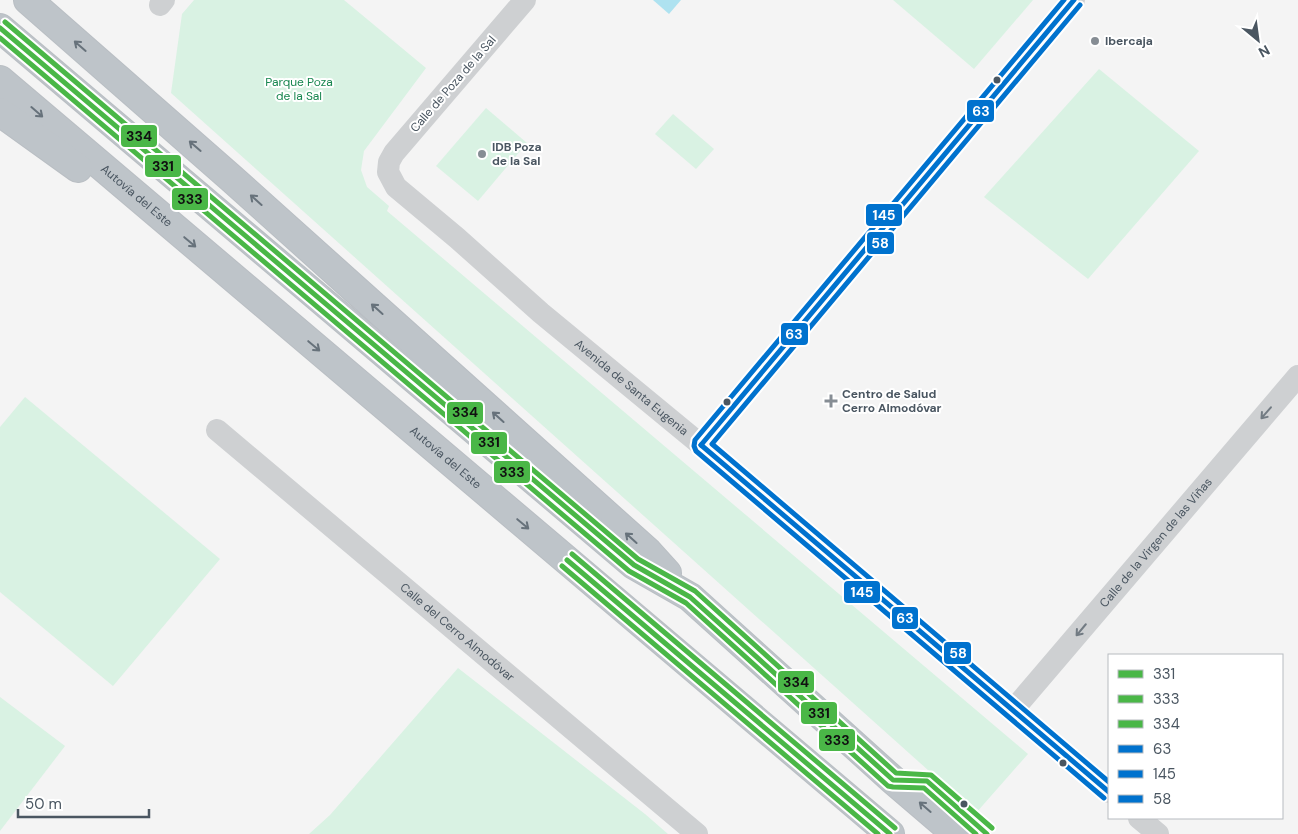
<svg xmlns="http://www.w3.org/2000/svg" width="1298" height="834" font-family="'DM Sans',sans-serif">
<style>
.green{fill:#d9f2e3}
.water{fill:#aee2f0}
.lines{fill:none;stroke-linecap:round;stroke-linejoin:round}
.highway-casing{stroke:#b9bec3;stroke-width:30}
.minor{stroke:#ced0d2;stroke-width:22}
.highway{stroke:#bec4c9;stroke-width:28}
.bus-1-casing{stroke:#fff;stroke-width:9}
.bus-2-casing{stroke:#fff;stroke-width:9}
.bus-3-casing{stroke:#fff;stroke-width:9}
.bus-4-casing{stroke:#fff;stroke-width:9}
.bus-5-casing{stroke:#fff;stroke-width:9}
.bus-6-casing{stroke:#fff;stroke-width:9}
.bus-1{stroke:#4ab747;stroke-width:5}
.bus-2{stroke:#4ab747;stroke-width:5}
.bus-3{stroke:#4ab747;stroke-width:5}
.bus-4{stroke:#0072ce;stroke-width:5}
.bus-5{stroke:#0072ce;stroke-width:5}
.bus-6{stroke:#0072ce;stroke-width:5}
.oneway{stroke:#67727b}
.oneway2{stroke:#727b83}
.poi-dot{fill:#868d94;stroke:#fff;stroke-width:2}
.bus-dot{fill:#4a5661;stroke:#fff;stroke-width:2}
.labels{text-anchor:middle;stroke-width:4;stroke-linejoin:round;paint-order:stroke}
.poi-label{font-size:12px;font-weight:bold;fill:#4a5661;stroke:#fff;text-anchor:start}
.park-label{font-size:12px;fill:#17864f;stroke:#fff}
.street-label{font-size:12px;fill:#4a5661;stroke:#fff}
.line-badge{stroke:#fff;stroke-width:2}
.badge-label{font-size:14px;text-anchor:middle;font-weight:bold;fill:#fff}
.pale-badge-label{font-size:14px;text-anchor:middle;font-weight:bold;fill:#111}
</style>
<rect width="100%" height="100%" fill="#f4f4f4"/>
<g class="green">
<polygon points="194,0 344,0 426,68 364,151 361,170 367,187 389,206 387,211 1028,754 976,813 171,93 182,14"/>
<polygon points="893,0 1033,0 974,69"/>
<polygon points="1099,69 1199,151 1088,279 984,197"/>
<polygon points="486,108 527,143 478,201 436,166"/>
<polygon points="673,114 714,149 696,169 655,134"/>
<polygon points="25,397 220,559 113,686 0,592 0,427"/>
<polygon points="458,668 645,814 668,834 309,834 330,815"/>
<polygon points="0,697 65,746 0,831"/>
</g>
<polygon class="water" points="653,0 681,0 669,14"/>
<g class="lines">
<g class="highway-casing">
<g id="highway">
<polyline points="28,0 231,178 648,552 667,573"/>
<polyline points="0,28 634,565 690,597 893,780 956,834"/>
<path id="s4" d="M0,80l890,754"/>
<polyline points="0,112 78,168"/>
</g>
</g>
<g class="minor">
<path id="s1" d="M525,0l-131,153 -5,9 -1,10 8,15 61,51 84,75 182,150 386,329"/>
<polyline points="160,5 164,0"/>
<path id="s2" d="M217,430l480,404"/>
<polyline points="701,445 1074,0"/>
<path id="s3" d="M1013,710l285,-334"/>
<polyline points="1139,818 1158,834"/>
</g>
<use href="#highway" class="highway"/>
<g class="bus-1-casing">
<g id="bus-1">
<polyline points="0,28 634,565 690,597 893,780 927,781 987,834"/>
<polyline points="567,560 890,834"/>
</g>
</g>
<g class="bus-2-casing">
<g id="bus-2">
<polyline points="0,38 629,571 686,603 888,786 893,787 924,788 976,834"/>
<polyline points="562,566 878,834"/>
</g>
</g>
<g class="bus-3-casing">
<g id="bus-3">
<polyline points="5,22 638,559 695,591 896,773 931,775 992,828"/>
<polyline points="572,554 895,828"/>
</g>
</g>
<g class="bus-4-casing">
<g id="bus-4">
<polyline points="701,445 1074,0"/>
<polyline points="701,445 1109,792"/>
</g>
</g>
<g class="bus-5-casing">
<polyline id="bus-5" points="1064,0 695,440 694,446 696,451 1104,798"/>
</g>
<g class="bus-6-casing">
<polyline id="bus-6" points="1080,5 712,444 1109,782"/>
</g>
<use href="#bus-1" class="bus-1"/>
<use href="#bus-2" class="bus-2"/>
<use href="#bus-3" class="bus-3"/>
<use href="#bus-4" class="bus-4"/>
<use href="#bus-5" class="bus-5"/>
<use href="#bus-6" class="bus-6"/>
</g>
<defs><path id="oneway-shaft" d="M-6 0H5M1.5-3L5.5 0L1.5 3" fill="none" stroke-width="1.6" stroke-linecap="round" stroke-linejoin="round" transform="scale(1.25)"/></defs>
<g class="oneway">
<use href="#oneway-shaft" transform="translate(80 46) rotate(-139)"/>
<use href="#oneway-shaft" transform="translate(37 112) rotate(41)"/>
<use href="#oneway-shaft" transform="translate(195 146) rotate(-139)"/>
<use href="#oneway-shaft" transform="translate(256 200) rotate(-138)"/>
<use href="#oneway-shaft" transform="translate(190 242) rotate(40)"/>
<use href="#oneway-shaft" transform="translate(377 309) rotate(-138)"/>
<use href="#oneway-shaft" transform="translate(314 346) rotate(40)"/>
<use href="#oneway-shaft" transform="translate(498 417) rotate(-138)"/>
<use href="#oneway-shaft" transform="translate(523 524) rotate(40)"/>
<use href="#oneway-shaft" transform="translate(631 538) rotate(-138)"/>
<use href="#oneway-shaft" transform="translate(925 807) rotate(-139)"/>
</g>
<g class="oneway2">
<use href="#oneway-shaft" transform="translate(1266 413) rotate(131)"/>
<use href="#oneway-shaft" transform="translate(1081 630) rotate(130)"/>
</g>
<g class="poi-dot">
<circle cx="1095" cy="41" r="5"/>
<circle cx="482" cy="154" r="5"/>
<path d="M828.5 393.5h5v5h5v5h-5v5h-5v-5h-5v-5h5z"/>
</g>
<g class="bus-dot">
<circle cx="997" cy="80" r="4.5"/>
<circle cx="727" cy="402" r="4.5"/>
<circle cx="1063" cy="763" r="4.5"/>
<circle cx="964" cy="804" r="4.5"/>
</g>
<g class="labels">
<g class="poi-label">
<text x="1105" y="45">Ibercaja</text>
<text x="492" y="151">IDB Poza<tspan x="492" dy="14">de la Sal</tspan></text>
<text x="842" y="398">Centro de Salud<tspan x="842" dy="14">Cerro Almodóvar</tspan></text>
</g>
<g class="park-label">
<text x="299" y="86">Parque Poza<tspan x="299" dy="14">de la Sal</tspan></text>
</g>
<g class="street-label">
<text transform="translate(453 84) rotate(-49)" y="4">Calle de Poza de la Sal</text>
<text dy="4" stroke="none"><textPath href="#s4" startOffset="179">Autovía del Este</textPath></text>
<text dy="4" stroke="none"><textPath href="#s1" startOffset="548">Avenida de Santa Eugenia</textPath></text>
<text dy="4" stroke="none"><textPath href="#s4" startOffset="584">Autovía del Este</textPath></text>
<text dy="4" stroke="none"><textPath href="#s3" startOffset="220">Calle de la Virgen de las Viñas</textPath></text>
<text dy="4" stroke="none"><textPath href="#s2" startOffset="314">Calle del Cerro Almodóvar</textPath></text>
</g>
</g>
<g class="line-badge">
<rect x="966" y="99" width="29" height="24" rx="5" fill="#0072ce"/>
<rect x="120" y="124" width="38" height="24" rx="5" fill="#4ab747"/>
<rect x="144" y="154" width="38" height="24" rx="5" fill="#4ab747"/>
<rect x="171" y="187" width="38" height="24" rx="5" fill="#4ab747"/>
<rect x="865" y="203" width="38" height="24" rx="5" fill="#0072ce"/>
<rect x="866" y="231" width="29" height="24" rx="5" fill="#0072ce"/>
<rect x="780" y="322" width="29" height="24" rx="5" fill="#0072ce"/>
<rect x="446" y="401" width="38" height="24" rx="5" fill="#4ab747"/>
<rect x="470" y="431" width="38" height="24" rx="5" fill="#4ab747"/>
<rect x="493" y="460" width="38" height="24" rx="5" fill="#4ab747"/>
<rect x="843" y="580" width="38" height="24" rx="5" fill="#0072ce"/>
<rect x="891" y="606" width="28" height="24" rx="5" fill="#0072ce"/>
<rect x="943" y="641" width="29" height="24" rx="5" fill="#0072ce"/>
<rect x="777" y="670" width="38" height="24" rx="5" fill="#4ab747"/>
<rect x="800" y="701" width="38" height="24" rx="5" fill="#4ab747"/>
<rect x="818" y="728" width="38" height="24" rx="5" fill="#4ab747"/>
</g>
<g class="badge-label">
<text x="981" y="116">63</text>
<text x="884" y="220">145</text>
<text x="880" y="248">58</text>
<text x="794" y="339">63</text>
<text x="862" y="597">145</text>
<text x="905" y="623">63</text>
<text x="958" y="658">58</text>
</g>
<g class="pale-badge-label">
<text x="139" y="141">334</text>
<text x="163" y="171">331</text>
<text x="190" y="204">333</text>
<text x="465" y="417">334</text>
<text x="489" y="447">331</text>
<text x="512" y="477">333</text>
<text x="796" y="687">334</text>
<text x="819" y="718">331</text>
<text x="837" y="745">333</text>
</g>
<rect x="1108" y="654" width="175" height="165" fill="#ffffff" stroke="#b7bbc0"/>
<rect x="1118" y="670" width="25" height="8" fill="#4ab747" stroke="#b7bbc0"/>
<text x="1153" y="679" font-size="15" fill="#4a5661">331</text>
<rect x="1118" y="695" width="25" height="8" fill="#4ab747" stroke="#b7bbc0"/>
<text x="1153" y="704" font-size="15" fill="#4a5661">333</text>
<rect x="1118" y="720" width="25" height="8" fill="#4ab747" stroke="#b7bbc0"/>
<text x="1153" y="729" font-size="15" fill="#4a5661">334</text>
<rect x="1118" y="745" width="25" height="8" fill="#0072ce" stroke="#b7bbc0"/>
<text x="1153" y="754" font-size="15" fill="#4a5661">63</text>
<rect x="1118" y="770" width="25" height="8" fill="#0072ce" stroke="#b7bbc0"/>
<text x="1153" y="779" font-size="15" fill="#4a5661">145</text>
<rect x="1118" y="795" width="25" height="8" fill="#0072ce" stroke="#b7bbc0"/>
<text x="1153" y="804" font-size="15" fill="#4a5661">58</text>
<g transform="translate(1258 40) rotate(151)" stroke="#ffffff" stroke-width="4" paint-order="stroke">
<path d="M0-4L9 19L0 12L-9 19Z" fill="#4a5661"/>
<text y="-8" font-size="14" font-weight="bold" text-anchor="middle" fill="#4a5661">N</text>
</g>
<path d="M18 809v8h131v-8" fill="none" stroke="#4a5661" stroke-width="2.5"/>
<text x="25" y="809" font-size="15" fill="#4a5661" stroke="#ffffff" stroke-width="4" paint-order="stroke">50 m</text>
</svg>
